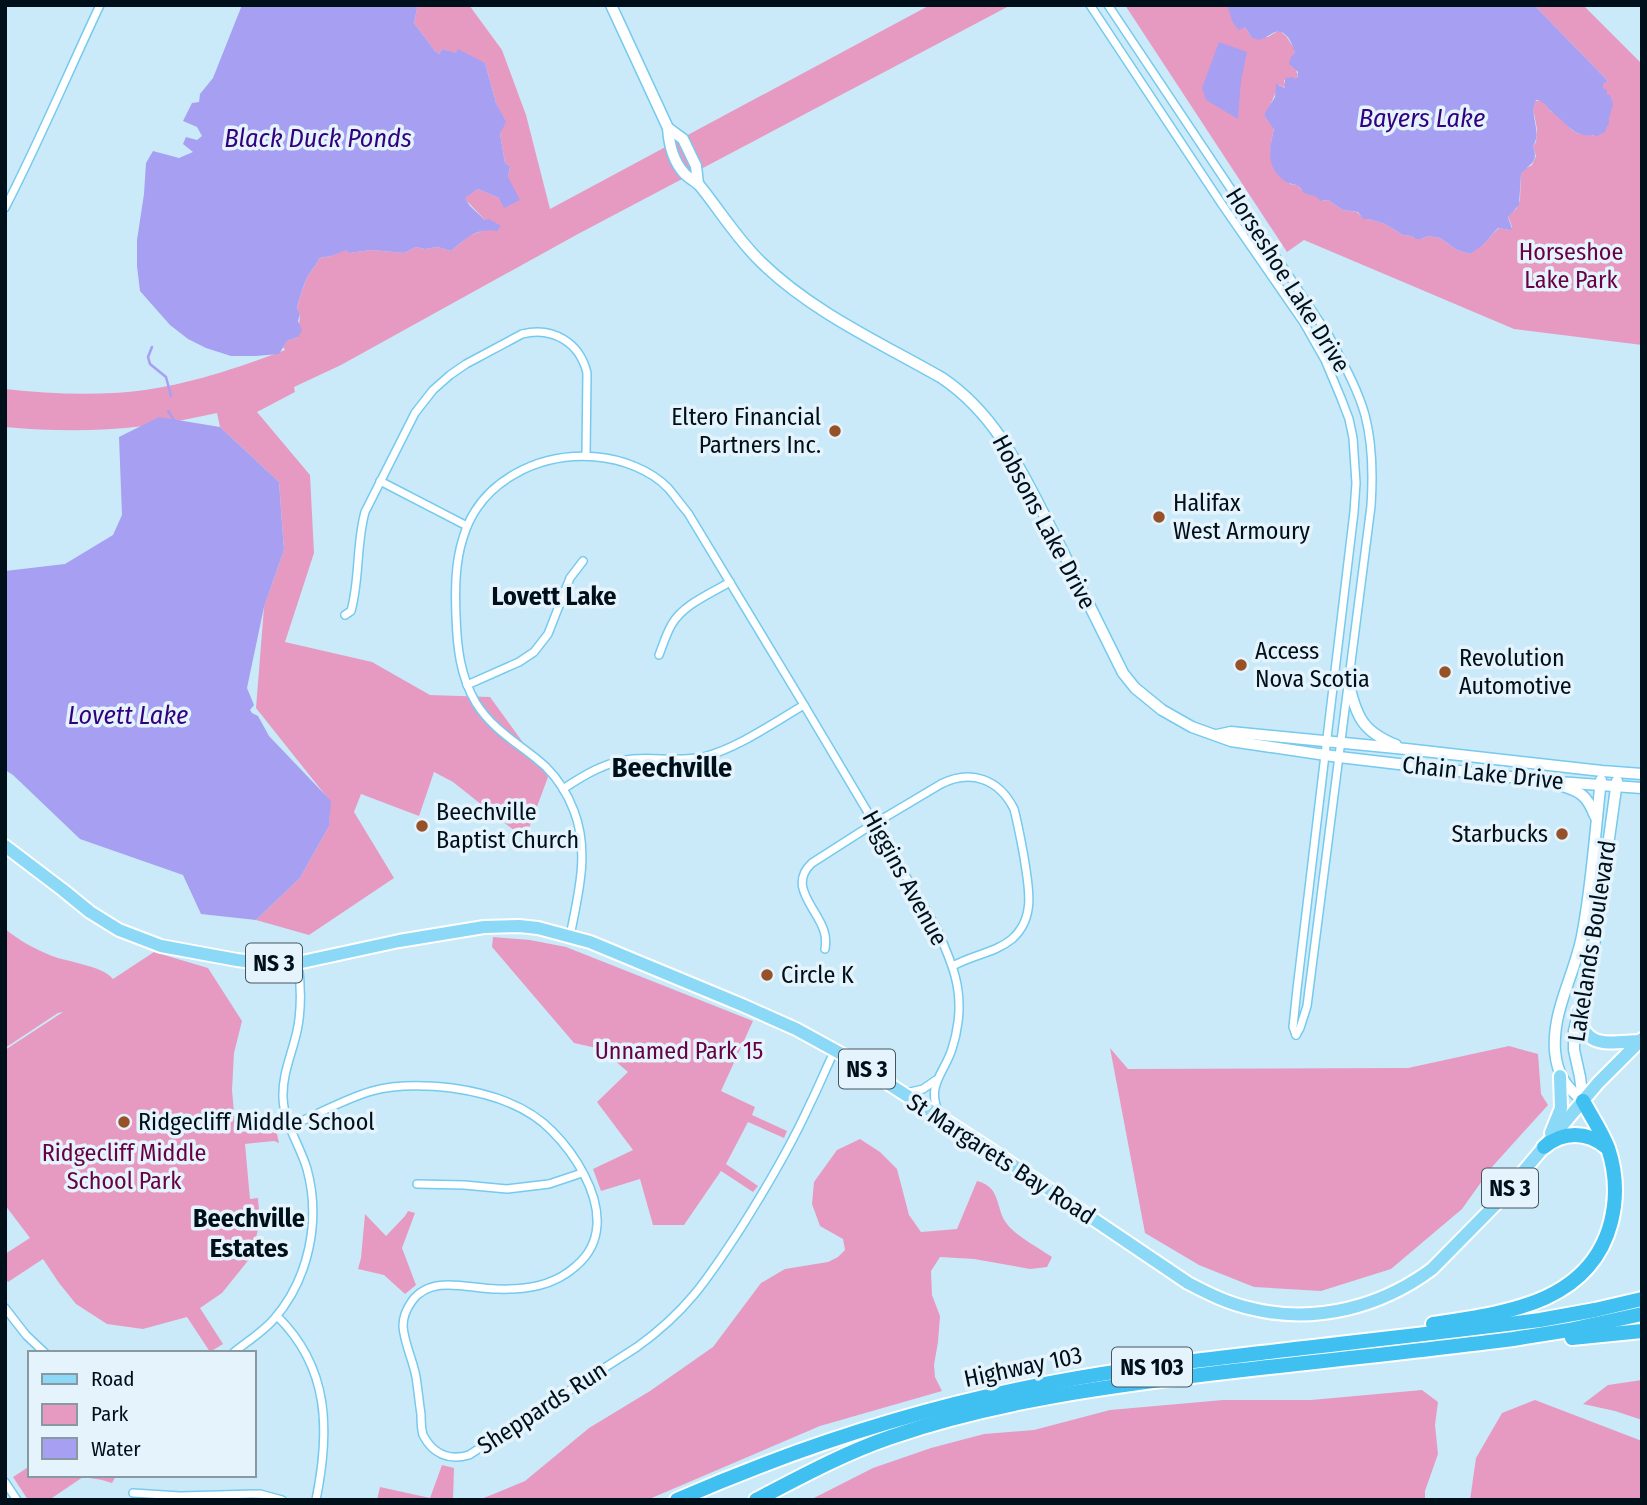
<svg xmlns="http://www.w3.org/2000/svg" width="1647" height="1505" font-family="'Fira Sans Condensed',sans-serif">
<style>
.green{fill:#e79ac1}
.water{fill:#a79ff1}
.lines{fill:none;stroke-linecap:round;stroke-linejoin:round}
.stream{stroke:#a79ff1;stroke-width:2.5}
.minor-casing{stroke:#75caee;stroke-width:10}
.tertiary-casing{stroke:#75caee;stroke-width:13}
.primary-casing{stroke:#fff;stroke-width:16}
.motorway-casing{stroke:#fff;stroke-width:18}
.minor{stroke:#fff;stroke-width:7}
.tertiary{stroke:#fff;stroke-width:10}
.primary{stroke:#8cd9f7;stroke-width:12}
.motorway{stroke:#3fc0f1;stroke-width:14}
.poi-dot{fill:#975129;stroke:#e5f4fc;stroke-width:2.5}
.labels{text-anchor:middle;stroke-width:7;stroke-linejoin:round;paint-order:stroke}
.shield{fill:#e5f4fc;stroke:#45545e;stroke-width:2}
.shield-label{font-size:23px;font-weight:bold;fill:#00101a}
.park-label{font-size:24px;fill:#670144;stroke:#e5f4fc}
.street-label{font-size:24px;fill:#00101a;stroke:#e5f4fc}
.poi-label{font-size:24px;fill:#00101a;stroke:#e5f4fc;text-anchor:start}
.water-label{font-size:26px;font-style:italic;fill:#330080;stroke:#e5f4fc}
.neighbourhood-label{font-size:26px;font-weight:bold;fill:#00101a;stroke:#e5f4fc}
.quarter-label{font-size:28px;font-weight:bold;fill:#00101a;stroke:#e5f4fc}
</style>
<rect width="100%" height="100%" fill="#caeaf9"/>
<g class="green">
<path d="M415,5h54l33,45 24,65 24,94 380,-204h81l-433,229 -237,131 -47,22 1,5 -38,20 53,63 4,78 -29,89 87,20 58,33 60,2 58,80 -23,62 -72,-57 -19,-10 -15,44 -58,-22 -7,18 40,66 -85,57 -53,-15 44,-42 29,-52 1,-25 -74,-93 8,-101 20,-57 -5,-68 -59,-55 -3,-14c-75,17 -135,21 -212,14v-38c36,4 73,6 108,4 56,-2 120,-23 172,-43l-2,-3 4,-6 11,-4 2,-23 -3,-4c1,-8 8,-30 12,-36 4,-6 8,-9 10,-16l12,-2 15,-7 3,4 23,-3 32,3 12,-6 9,2 13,-2 13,4 18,-15 18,-7 -2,-9 -21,-22 14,-9 21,9 9,-21 2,-11 -5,-3 -5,-29 5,-12 -9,-19 -11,-40 -43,-14 -3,5 -4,-3 -21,-28 3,-14z"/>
<path d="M1125,5h101l17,22h2l6,10h17l8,-5h5l5,4 8,12 1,5 -4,13 4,2 3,7 -1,4 -13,1 2,8 -7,-3 -14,32 9,11c-7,34 -4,30 16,56l7,1 7,7 12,3 7,6 5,-1 15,10 14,2 7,7h5l16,5 18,11 8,1 3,2 7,1 7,-3 12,2 17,12 13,4c4,-6 7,-5 13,-9 3,-3 11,-13 16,-17l11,2 2,-3 -4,-11 9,-8 3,-8 1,-26 4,-5 7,-4 4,-9 -3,-10 3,-4 1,-13 -4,-21 2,-7h8l8,11 6,2 15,16 7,4h11l3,2c19,-14 18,-19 17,-41h-3l-4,-7v-5l5,-2 -74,-76h49l59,59v281l-128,-16 -210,-89 -17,12z"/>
<path d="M5,929c15,12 30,20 47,27 16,6 51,10 61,23l41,-27 54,16 34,53 -8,32 -2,37 3,34 33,-2 5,-5 6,26 -5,-2 -29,3 5,55 8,-1 2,24 -9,35 -29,36 -22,15 23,36 -13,8 -23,-35 -44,12 -36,-5 -31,-20 -17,-21 -16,-24 -35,23 -3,-4v-24l25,-16 -25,-33v-155l58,-38 -5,1 -53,35z"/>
<polygon points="493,937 530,940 566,947 753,1021 721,1091 755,1107 752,1115 787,1131 784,1138 748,1122 726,1164 758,1186 753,1192 721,1171 684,1225 653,1225 640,1179 601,1191 593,1169 633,1150 597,1102 628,1072 601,1049 574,1043 492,947"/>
<polygon points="1509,1046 1538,1054 1541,1094 1548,1105 1492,1167 1462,1209 1391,1269 1321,1291 1254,1287 1199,1265 1145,1233 1110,1048 1128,1069 1408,1068"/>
<path d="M860,1139l20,13 17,17 12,46 12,17 36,-3 20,-48c25,6 18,28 30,43 9,12 32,24 45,33l-5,10 -17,2 -56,-10 -34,-2 -9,14 1,24 8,21 -2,26 -4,23 1,12 7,14 -122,35 -173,74h-168l46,-19 64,-53 61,-37 63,-44 48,-64 24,-14 43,-7 10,-5 7,-7 -2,-11 -23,-13 -8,-22 2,-22 23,-32z"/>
<polygon points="408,1211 415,1213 402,1248 416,1285 405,1294 384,1275 358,1269 361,1258 365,1214 386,1236 405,1216"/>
<polygon points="1642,1380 1642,1420 1615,1411 1583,1404 1608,1385"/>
<polygon points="1422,1390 1438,1402 1435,1425 1438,1454 1425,1491 1425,1500 810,1500 873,1468 931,1448 984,1434 1034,1430 1110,1410 1223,1400 1311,1400"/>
<polygon points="1535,1400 1642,1441 1642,1500 1470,1500 1476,1458 1502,1413"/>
<polygon points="442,1465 454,1468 453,1500 377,1500 380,1487 430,1498"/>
<polygon points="30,1466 30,1475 116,1476 112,1483 102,1480 83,1477 49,1500 28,1500 13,1477"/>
</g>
<g class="water">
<path d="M242,5h173l2,4 -3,14 21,28 4,3 3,-5 14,4 2,-4 27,14 11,40 10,19 -6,12 5,29 5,3 -2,11 12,23 -16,8 -5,-10 -21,-9 -13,9 5,8 15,14 4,-1 12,7 -4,5c-20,-4 -32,8 -46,20l-13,-4 -13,2 -9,-2 -12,6 -32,-3 -23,3 -3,-3 -15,6 -12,2c-2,7 -6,10 -10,16 -4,6 -11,28 -12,35l3,5 -2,7 4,9 -4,7 -11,4 -8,13 -23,2h-25l-25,-8 -18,-9 -18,-14 -30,-34 -3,-25v-26l7,-46 2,-31 7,-12 26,7 14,-6 -10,-8 3,-7 11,3 5,-4 -5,-9 -14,-6 9,-18 7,-1 1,-8 13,-16z"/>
<path d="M1226,5h308l74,76 -5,3v4l4,2v5h3l3,9 -4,15v6l-2,1 -2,6 -8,4c-6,-1 -11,0 -17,-2 -10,-3 -18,-15 -27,-21 -7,-5 -7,-12 -17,-13 -8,15 7,32 -3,46 6,17 -3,17 -12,28l-2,31 -11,12 4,12 -2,1 -12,-2c-5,5 -10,12 -15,17 -5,4 -8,5 -13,9l-13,-4 -17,-12 -12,-2 -7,3h-5l-5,-3 -8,-1 -18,-11 -16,-5h-6l-5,-7 -15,-2 -15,-10 -7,1c-6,-6 -7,-5 -14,-7 -8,-3 -2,-3 -9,-8 -3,-2 -7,-2 -10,-3 -23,-14 -19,-33 -14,-54l-9,-12v-4l10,-16 1,-13 9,4v-10l8,-1 2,2 3,-2v-5l-9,-8 2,-7 4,-4c-2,-8 -8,-24 -20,-21 -5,2 -10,7 -17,8l-7,-3 -6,-10 -6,3c-10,-9 -7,-17 -13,-25z"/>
<polygon points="1219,42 1247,52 1241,81 1238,119 1206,100 1202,88"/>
<polygon points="159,417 220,427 279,482 284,550 264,607 247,688 254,705 250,710 252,713 258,716 269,736 331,801 329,826 300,878 256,920 201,914 183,875 80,839 13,775 5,770 5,571 65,564 113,535 122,515 119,437"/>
</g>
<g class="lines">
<g class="stream">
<polyline points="152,347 148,357 150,364 166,377 171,396"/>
<polyline points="168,411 174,420"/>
</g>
<g class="minor-casing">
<g id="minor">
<polyline points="1090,5 1221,203 1304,323 1325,360 1341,398 1349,419 1353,438 1356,483 1354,512 1297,989 1293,1027 1296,1035"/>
<path d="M1108,5l221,331c13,25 28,51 36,79 8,30 8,61 6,91l-64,500 -7,22 -4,7"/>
<path d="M5,208c34,-66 63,-135 95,-203"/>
<polyline points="380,481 467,526"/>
<path d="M345,615l6,-4c9,-32 5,-67 14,-99l50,-99 18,-23 17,-15 16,-11 56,-30c31,-8 58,9 65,39l-1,83"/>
<path d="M659,655c4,-10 7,-21 13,-31 12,-20 38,-30 58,-42"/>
<polyline points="467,685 519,662 534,652 548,634 570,578 583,561"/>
<path d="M563,789c21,-14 44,-28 70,-30 23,-2 47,3 70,-2 35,-9 70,-34 101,-52"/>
<path d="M570,936c8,-41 20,-84 4,-125 -6,-16 -16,-32 -28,-44 -24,-22 -52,-35 -70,-64 -16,-27 -19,-56 -20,-87 -1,-26 -1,-53 7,-78 17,-58 77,-86 134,-81 24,2 54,13 71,31 7,8 13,17 20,25l116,192 132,222c14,32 27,58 22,95 -1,8 -3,18 -6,27 -8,25 -27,37 -12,66"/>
<path d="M825,949c1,-6 1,-12 -1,-18 -7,-23 -37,-45 -12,-68l50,-32 79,-47c30,-15 58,-5 73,25 4,15 7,32 10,48 4,28 13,60 -12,82 -17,14 -40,16 -59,27"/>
<polyline points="906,1093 923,1089 936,1080"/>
<path d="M289,1127c27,-12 55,-28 83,-36 25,-7 54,-6 80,-3 36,5 74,16 100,43 23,23 47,61 45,94 -1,17 -8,30 -21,41 -22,20 -50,24 -79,23 -28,0 -65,-15 -85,12 -5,7 -9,16 -9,25 1,17 10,34 13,51 2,12 3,25 5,37 0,8 0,14 2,21 10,19 26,26 46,20l168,-108c49,-35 70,-67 102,-116 26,-41 51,-83 71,-127 9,-18 16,-36 25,-54"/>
<polyline points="417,1184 464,1185 507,1189 549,1184 582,1173"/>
<polyline points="5,1308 26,1335 45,1353"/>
<path d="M277,1316c53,52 53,115 39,184"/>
<path d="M233,1353c13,-11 29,-20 41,-34 35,-40 47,-99 33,-150 -7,-24 -23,-45 -24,-71 -1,-24 9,-44 14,-67 5,-23 4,-46 1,-69"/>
<polyline points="5,1482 17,1500"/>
<polyline points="133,1493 180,1496 260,1494 282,1500"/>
</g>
</g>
<g class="tertiary-casing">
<g id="tertiary">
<path d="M611,5l57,123c1,15 5,33 16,45 4,5 12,8 16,13 21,26 37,53 61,76 51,50 120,81 181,116 58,39 83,101 114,160 22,45 45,90 67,135l12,15 27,22 30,17 39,14 108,16 205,24 98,7"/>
<polyline points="668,128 683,139 696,166 698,184"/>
<path d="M1348,682c9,34 13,49 48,63"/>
<polyline points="1217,735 1231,732 1406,749 1602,771 1642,774"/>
<path d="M1559,785c21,6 28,10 36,31"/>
<path d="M1583,1101c-18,-15 -26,-27 -28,-50 -3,-41 20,-77 27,-115 10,-51 13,-104 19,-156"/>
<polyline points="1583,1101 1580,1077 1574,1050 1574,1031 1593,953 1617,781"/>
</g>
</g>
<g class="primary-casing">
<g id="primary">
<path d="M5,846l58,44 27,22 29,18 42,16 76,14 32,4 33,-2 97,-21 85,-14 35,-1 19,2 52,14 152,63 54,24 51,28 141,91 200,135c21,11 41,21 65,26 63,15 128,-2 179,-40l63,-64 103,-122 44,-44"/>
<path d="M1578,1011c6,40 31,31 62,30"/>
<polyline points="1551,1133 1561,1108 1560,1076"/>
</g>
</g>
<g class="motorway-casing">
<g id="motorway">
<path d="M1544,1147c19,-16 43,-16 62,0"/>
<path d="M1433,1324c71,-11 157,-20 178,-102 6,-24 5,-50 -3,-74 -6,-16 -17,-32 -25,-47"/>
<polyline points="1572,1338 1642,1331"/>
<path d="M677,1500c121,-53 248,-94 379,-118 68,-13 137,-21 205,-29 93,-11 186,-21 279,-33l55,-10 47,-11"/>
<path d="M756,1500c44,-23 88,-47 135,-63 102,-35 210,-50 317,-63 101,-12 204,-22 305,-35l56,-9 73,-16"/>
</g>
</g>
<use href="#minor" class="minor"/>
<use href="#tertiary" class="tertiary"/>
<use href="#primary" class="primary"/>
<use href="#motorway" class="motorway"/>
</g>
<g class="poi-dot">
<circle cx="835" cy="431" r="7"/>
<circle cx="1159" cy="517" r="7"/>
<circle cx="1241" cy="665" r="7"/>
<circle cx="1445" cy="672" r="7"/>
<circle cx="422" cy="826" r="7"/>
<circle cx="1562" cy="834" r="7"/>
<circle cx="767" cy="975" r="7"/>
<circle cx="124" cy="1122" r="7"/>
</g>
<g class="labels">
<g class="shield">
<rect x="246" y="943.5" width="56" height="39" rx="5"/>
<rect x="839" y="1049.5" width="56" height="39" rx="5"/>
<rect x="1482" y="1168.5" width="56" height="39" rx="5"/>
<rect x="1112" y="1347.5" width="80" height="39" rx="5"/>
</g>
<g class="shield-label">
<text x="274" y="971">NS 3</text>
<text x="867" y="1077">NS 3</text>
<text x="1510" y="1196">NS 3</text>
<text x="1152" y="1375">NS 103</text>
</g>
<g class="park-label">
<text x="1571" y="260">Horseshoe<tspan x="1571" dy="28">Lake Park</tspan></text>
<text x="679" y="1059">Unnamed Park 15</text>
<text x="124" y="1161">Ridgecliff Middle<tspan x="124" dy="28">School Park</tspan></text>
</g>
<g class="street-label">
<text transform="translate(1288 280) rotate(58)" y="8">Horseshoe Lake Drive</text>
<text transform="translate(1044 522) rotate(62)" y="8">Hobsons Lake Drive</text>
<text transform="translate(1483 773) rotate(6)" y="8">Chain Lake Drive</text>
<text transform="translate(905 878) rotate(61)" y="8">Higgins Avenue</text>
<text transform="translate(1592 941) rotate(-81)" y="8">Lakelands Boulevard</text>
<text transform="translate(1001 1159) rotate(33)" y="8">St Margarets Bay Road</text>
<text transform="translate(1023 1367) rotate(-12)" y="8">Highway 103</text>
<text transform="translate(542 1408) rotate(-33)" y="8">Sheppards Run</text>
</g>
<g class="poi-label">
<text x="821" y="425" text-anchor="end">Eltero Financial<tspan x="821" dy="28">Partners Inc.</tspan></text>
<text x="1173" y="511">Halifax<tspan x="1173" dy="28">West Armoury</tspan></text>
<text x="1255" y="659">Access<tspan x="1255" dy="28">Nova Scotia</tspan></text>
<text x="1459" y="666">Revolution<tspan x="1459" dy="28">Automotive</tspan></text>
<text x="436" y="820">Beechville<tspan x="436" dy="28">Baptist Church</tspan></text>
<text x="1548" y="842" text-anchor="end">Starbucks</text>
<text x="781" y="983">Circle K</text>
<text x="138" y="1130">Ridgecliff Middle School</text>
</g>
<g class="water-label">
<text x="1422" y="127">Bayers Lake</text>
<text x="318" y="147">Black Duck Ponds</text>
<text x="128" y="724">Lovett Lake</text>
</g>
<g class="neighbourhood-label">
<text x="554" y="605">Lovett Lake</text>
<text x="249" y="1227">Beechville<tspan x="249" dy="30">Estates</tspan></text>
</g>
<g class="quarter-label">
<text x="672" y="777">Beechville</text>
</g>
</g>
<rect width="1647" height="1505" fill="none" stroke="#00101a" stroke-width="14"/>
<rect x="28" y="1351" width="228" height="126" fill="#e5f4fc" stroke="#8999a2" stroke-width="2"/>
<rect x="42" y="1374" width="35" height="10" fill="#8cd9f7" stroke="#8999a2" stroke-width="2"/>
<text x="91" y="1386" font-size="21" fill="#00101a">Road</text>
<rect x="42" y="1404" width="35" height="21" fill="#e79ac1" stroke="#8999a2" stroke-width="2"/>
<text x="91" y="1421" font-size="21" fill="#00101a">Park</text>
<rect x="42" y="1438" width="35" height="21" fill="#a79ff1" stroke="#8999a2" stroke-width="2"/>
<text x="91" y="1456" font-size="21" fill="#00101a">Water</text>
</svg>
